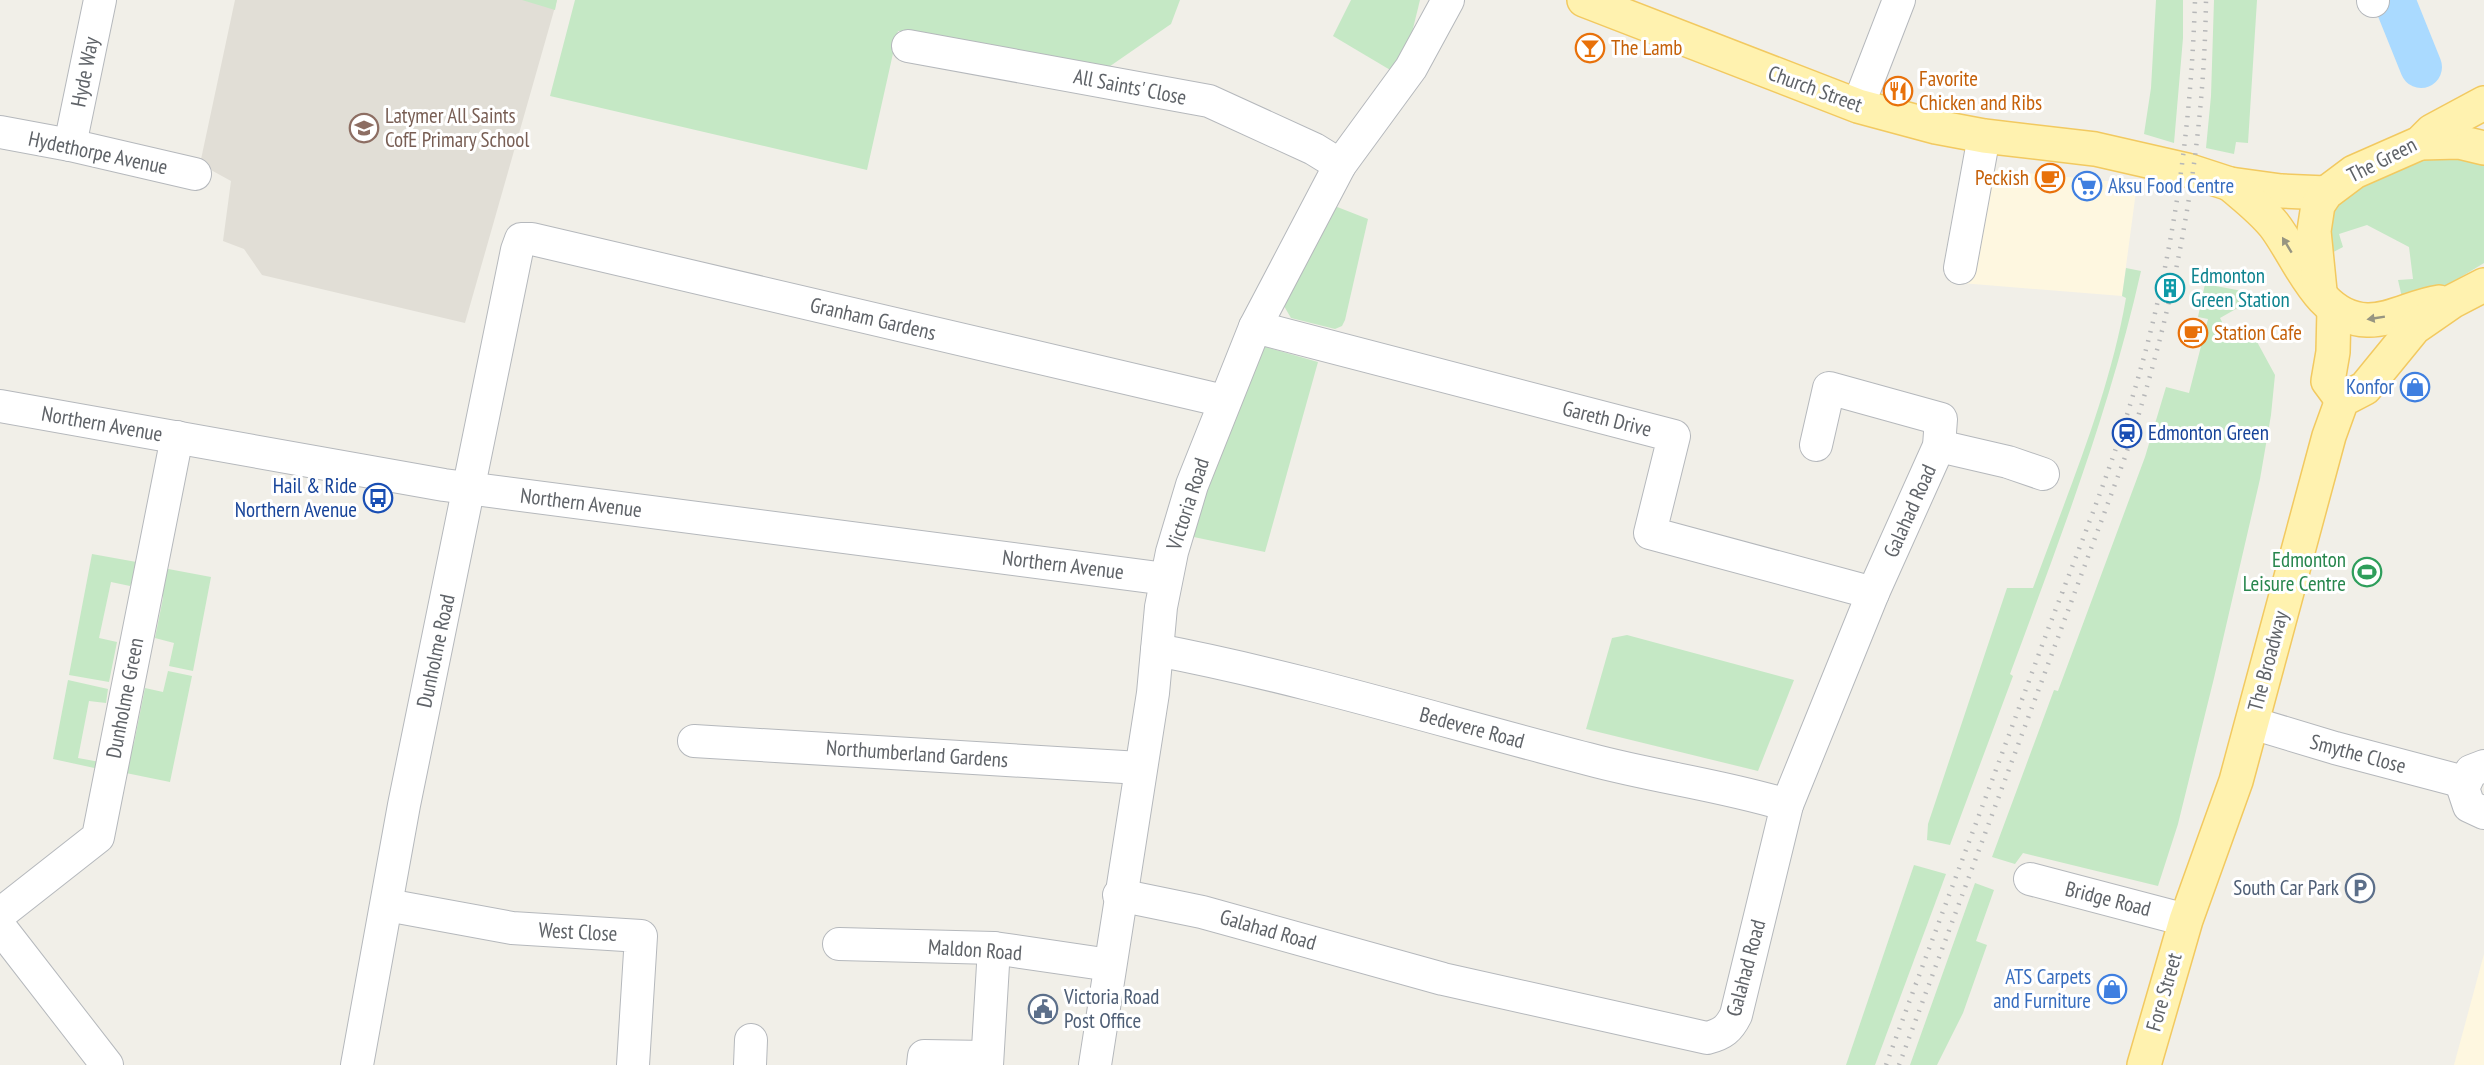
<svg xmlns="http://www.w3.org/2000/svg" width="2484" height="1065" font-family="'PT Sans Narrow',sans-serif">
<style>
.commercial{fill:#fef7e0}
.education{fill:#e1ded6}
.green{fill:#c5e8c5}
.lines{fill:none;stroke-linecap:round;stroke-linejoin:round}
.river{stroke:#aadaff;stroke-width:42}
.minor-casing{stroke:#b5b8bc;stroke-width:34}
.major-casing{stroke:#f2c960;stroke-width:36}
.minor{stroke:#fff;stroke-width:32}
.major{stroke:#fff2af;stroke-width:33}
.rail{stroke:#b6b7b8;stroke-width:4.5;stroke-dasharray:1.5 8;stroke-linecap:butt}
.oneway{fill:#979581}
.labels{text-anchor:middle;stroke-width:6;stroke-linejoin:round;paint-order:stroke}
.food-label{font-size:21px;fill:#c56008;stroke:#fff;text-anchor:start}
.street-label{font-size:21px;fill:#5f6368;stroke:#fff}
.education-label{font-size:21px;fill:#785e54;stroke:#fff;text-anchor:start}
.shop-label{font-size:21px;fill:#366cbe;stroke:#fff;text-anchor:end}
.culture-label{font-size:21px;fill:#0d838f;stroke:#fff;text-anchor:start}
.transit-label{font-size:21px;fill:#164399;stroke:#fff;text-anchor:start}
.leisure-label{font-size:21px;fill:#27864d;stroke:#fff;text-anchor:end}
.service-label{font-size:21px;fill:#4e5e75;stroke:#fff;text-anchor:end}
</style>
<rect width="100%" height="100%" fill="#f1efe8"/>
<g class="commercial">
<polygon points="1968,164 1988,169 2137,184 2122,296 1949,282"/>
<polygon points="2484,954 2484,1065 2454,1065"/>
</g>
<polygon class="education" points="235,0 557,0 465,323 262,275 244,249 223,241 231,181 200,164"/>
<g class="green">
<polygon points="522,0 557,0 555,10"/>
<polygon points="575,0 1180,0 1171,24 1103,71 898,31 867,170 550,96"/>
<polygon points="1351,0 1420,0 1407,53 1397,74 1333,36"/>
<polygon points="2156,0 2183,0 2183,38 2174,143 2144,134 2151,88"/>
<polygon points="2214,0 2257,0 2248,143 2236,142 2234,154 2206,148 2211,96"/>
<path d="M2433,154l51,7v102l-33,20 -48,19 -5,-22 15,-1 -4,-32 -42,-22 -28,9 4,13 -19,10c2,-13 2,-30 7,-41 15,-34 70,-48 102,-62z"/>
<polygon points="1327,203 1368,219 1345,320 1342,326 1335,329 1291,318 1284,306 1283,298"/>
<path d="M2126,268l15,3c-31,139 -82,270 -131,403l3,2 -63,169 -23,-5 1,-16 79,-236h26c34,-94 76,-191 93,-290l-4,-2z"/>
<polygon points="2205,284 2253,293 2250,301 2220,318 2230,337 2249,327 2275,375 2271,415 2260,479 2214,678 2178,824 2158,886 2023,853 2015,864 1992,857 2054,690 2058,691 2145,457 2166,387 2189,393 2208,319 2198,317"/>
<polygon points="1259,345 1318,362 1265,552 1189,536"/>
<polygon points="92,554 142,563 130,586 111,582 99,638 117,642 109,682 69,675"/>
<polygon points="163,568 211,577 193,671 169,666 174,643 155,638 163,598"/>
<polygon points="1627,635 1794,680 1758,771 1586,729 1612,638"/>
<polygon points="168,671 192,676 170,782 121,772 134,743 145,688 163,692"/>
<polygon points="68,680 108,689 106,703 89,701 78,758 100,762 99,769 53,759"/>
<polygon points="1914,865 1946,874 1875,1065 1846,1065"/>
<polygon points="1975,883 1994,890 1976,941 1987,945 1963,1013 1937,1065 1910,1065"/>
</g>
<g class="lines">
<polyline class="river" points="2394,0 2421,67"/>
<g class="minor-casing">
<g id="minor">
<polyline points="2373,0 2373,1"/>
<polyline points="908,46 1209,101 1314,149 1340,165"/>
<polyline points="1858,106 1899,0"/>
<polyline points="0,132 70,145 195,174"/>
<polyline points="70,145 100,0"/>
<polyline points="1960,268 1984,136"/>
<polyline points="1255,327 1674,436 1650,533 1873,593"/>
<polyline points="0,406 444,485 1166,579"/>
<polyline points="1939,446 2008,462 2043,474"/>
<path d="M1157,650c146,28 288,72 431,109 66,18 134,26 199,46"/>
<polyline points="2252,723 2335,748 2464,782"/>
<polyline points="694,741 1140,768"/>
<polyline points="2484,766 2471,771 2463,788 2469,806 2484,813"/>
<polyline points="2030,879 2186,920"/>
<path d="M1119,895l83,17 241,67 264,59c16,-4 22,-9 29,-23l51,-210 86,-212 66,-147 2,-27 -112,-31 -13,57"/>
<polyline points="387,905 512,928 641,936 633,1065"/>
<polyline points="0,914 98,837 177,437"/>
<polyline points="0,927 107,1065"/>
<polyline points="839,944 994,948 1110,965"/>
<polyline points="357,1065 404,805 517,250 521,239 532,239 1224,401"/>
<polyline points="750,1065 751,1040"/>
<polyline points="923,1065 924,1056 987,1057"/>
<polyline points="987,1065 994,948"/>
<polyline points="1095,1065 1153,693 1161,607 1172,552 1192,485 1255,327 1340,165 1411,68 1448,0"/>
</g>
</g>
<g class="major-casing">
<g id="major">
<polyline points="1584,0 1858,106 1936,127 1984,136 2095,149 2187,170 2230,184 2281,191 2326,193"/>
<polyline points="2420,143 2459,142 2484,148"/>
<path d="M2230,184c15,13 31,25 44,41 25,32 44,94 93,95 24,1 48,-15 72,-18"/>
<polyline points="2320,291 2314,231 2318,205 2326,193 2354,172 2420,143 2432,131 2484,103"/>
<polyline points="2334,309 2333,352 2328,381 2342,400"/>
<polyline points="2144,1065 2186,920 2236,781 2329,436 2342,400 2365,388 2414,328 2453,301 2484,285"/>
</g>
</g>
<use href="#minor" class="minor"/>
<use href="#major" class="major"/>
<g class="rail">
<path d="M1886,1065c52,-142 106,-283 158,-425 31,-82 65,-164 90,-248 38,-127 57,-260 61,-392"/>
<path d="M1899,1065l225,-605c50,-148 80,-303 82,-460"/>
</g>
</g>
<defs><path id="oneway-solid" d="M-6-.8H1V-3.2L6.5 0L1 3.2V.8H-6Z" transform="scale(1.5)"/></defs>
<g class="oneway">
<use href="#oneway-solid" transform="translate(2287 245) rotate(-121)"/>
<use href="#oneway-solid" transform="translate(2376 318) rotate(171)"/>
</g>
<defs>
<g id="bar-ring" transform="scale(1.5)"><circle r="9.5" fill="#fff" stroke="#e8710a" stroke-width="1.5"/><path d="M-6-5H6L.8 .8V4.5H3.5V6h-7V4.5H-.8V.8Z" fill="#e8710a"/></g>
<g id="restaurant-ring" transform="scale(1.5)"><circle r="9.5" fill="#fff" stroke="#e8710a" stroke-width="1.5"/><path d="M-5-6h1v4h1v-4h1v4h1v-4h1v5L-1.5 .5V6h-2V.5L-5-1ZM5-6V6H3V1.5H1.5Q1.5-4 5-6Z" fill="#e8710a"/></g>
<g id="school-ring" transform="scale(1.5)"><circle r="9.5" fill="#fff" stroke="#8d6e63" stroke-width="1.5"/><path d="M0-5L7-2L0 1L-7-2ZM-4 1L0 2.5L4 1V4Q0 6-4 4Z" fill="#8d6e63"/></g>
<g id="cafe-ring" transform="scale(1.5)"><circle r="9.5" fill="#fff" stroke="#e8710a" stroke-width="1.5"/><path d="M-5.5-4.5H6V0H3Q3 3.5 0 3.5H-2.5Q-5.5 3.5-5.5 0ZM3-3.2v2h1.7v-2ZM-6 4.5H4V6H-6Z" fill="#e8710a"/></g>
<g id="supermarket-ring" transform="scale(1.5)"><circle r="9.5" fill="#fff" stroke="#3f7fe0" stroke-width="1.5"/><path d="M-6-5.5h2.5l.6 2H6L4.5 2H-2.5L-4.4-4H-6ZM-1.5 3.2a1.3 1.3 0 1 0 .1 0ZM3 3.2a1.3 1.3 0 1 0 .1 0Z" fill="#3f7fe0"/></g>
<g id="building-ring" transform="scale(1.5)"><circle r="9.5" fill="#fff" stroke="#0f9aa8" stroke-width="1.5"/><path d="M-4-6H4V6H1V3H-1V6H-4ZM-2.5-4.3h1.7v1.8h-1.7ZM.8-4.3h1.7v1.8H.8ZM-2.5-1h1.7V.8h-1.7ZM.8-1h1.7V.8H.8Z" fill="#0f9aa8"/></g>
<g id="shop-ring" transform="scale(1.5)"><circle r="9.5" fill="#fff" stroke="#3f7fe0" stroke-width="1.5"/><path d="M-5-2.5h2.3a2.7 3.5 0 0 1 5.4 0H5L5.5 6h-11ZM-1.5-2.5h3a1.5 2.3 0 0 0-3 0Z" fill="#3f7fe0"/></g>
<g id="station-ring" transform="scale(1.5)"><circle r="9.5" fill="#fff" stroke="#1a4fb4" stroke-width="1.5"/><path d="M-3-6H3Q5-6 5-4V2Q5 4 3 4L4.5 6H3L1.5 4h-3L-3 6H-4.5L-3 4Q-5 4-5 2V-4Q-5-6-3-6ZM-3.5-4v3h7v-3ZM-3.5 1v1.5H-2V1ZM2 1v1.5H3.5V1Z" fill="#1a4fb4"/></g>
<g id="bus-ring" transform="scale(1.5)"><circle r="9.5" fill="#fff" stroke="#1a4fb4" stroke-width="1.5"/><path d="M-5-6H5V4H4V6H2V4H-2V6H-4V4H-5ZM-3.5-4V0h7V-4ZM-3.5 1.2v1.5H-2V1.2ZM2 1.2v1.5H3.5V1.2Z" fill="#1a4fb4"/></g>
<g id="stadium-ring" transform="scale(1.5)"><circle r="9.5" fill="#fff" stroke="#2e9e5b" stroke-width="1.5"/><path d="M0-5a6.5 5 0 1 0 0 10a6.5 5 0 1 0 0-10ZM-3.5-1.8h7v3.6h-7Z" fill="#2e9e5b"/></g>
<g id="parking-ring" transform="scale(1.5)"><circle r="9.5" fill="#fff" stroke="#5c6f8a" stroke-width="1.5"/><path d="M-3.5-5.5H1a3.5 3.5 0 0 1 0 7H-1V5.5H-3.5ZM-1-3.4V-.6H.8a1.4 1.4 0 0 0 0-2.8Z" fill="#5c6f8a"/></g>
<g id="civic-ring" transform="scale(1.5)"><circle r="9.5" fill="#fff" stroke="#5c6f8a" stroke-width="1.5"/><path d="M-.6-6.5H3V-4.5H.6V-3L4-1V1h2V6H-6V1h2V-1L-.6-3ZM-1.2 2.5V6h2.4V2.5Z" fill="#5c6f8a"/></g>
</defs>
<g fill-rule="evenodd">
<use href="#bar-ring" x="1590" y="48"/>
<use href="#restaurant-ring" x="1898" y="91"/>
<use href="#school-ring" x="364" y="128"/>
<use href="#cafe-ring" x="2050" y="178"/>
<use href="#supermarket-ring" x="2087" y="186"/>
<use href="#building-ring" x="2170" y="288"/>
<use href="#cafe-ring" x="2193" y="333"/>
<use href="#shop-ring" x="2415" y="387"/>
<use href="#station-ring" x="2127" y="433"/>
<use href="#bus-ring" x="378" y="498"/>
<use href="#stadium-ring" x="2367" y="572"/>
<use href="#parking-ring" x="2360" y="888"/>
<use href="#shop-ring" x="2112" y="989"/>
<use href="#civic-ring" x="1043" y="1009"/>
</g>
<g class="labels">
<g class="food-label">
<text x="1611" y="55">The Lamb</text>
<text x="1919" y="86">Favorite<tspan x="1919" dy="24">Chicken and Ribs</tspan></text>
<text x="2029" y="185" text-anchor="end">Peckish</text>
<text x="2214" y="340">Station Cafe</text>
</g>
<g class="street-label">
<text transform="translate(85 72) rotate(-79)" y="7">Hyde Way</text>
<text transform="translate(1130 87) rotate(11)" y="7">All Saints' Close</text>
<text transform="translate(1815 89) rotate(20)" y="7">Church Street</text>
<text transform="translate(98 153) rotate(12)" y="7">Hydethorpe Avenue</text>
<text transform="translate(2382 160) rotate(-27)" y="7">The Green</text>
<text transform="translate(873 319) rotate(13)" y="7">Granham Gardens</text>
<text transform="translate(1607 419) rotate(14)" y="7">Gareth Drive</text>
<text transform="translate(102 424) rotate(10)" y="7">Northern Avenue</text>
<text transform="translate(581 503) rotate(7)" y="7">Northern Avenue</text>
<text transform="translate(1188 504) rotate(-72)" y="7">Victoria Road</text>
<text transform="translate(1910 511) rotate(-66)" y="7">Galahad Road</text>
<text transform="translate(1063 565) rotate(7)" y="7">Northern Avenue</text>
<text transform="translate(436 651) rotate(-78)" y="7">Dunholme Road</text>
<text transform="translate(2268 661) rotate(-75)" y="7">The Broadway</text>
<text transform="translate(125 698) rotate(-79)" y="7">Dunholme Green</text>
<text transform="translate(1472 728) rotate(15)" y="7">Bedevere Road</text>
<text transform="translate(917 754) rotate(4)" y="7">Northumberland Gardens</text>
<text transform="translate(2358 754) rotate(15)" y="7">Smythe Close</text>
<text transform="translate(2108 899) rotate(14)" y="7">Bridge Road</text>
<text transform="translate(1268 930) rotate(16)" y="7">Galahad Road</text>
<text transform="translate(578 932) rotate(3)" y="7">West Close</text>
<text transform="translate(975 950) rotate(4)" y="7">Maldon Road</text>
<text transform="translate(1746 968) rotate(-75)" y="7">Galahad Road</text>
<text transform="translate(2164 992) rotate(-74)" y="7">Fore Street</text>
</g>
<g class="education-label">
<text x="385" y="123">Latymer All Saints<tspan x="385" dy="24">CofE Primary School</tspan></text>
</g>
<g class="shop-label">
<text x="2108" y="193" text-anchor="start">Aksu Food Centre</text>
<text x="2394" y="394">Konfor</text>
<text x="2091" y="984">ATS Carpets<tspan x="2091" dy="24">and Furniture</tspan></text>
</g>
<g class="culture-label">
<text x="2191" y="283">Edmonton<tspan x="2191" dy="24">Green Station</tspan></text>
</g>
<g class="transit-label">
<text x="2148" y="440">Edmonton Green</text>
<text x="357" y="493" text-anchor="end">Hail &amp; Ride<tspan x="357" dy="24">Northern Avenue</tspan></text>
</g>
<g class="leisure-label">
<text x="2346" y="567">Edmonton<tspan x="2346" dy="24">Leisure Centre</tspan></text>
</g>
<g class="service-label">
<text x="2339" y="895">South Car Park</text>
<text x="1064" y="1004" text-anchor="start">Victoria Road<tspan x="1064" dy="24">Post Office</tspan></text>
</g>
</g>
</svg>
